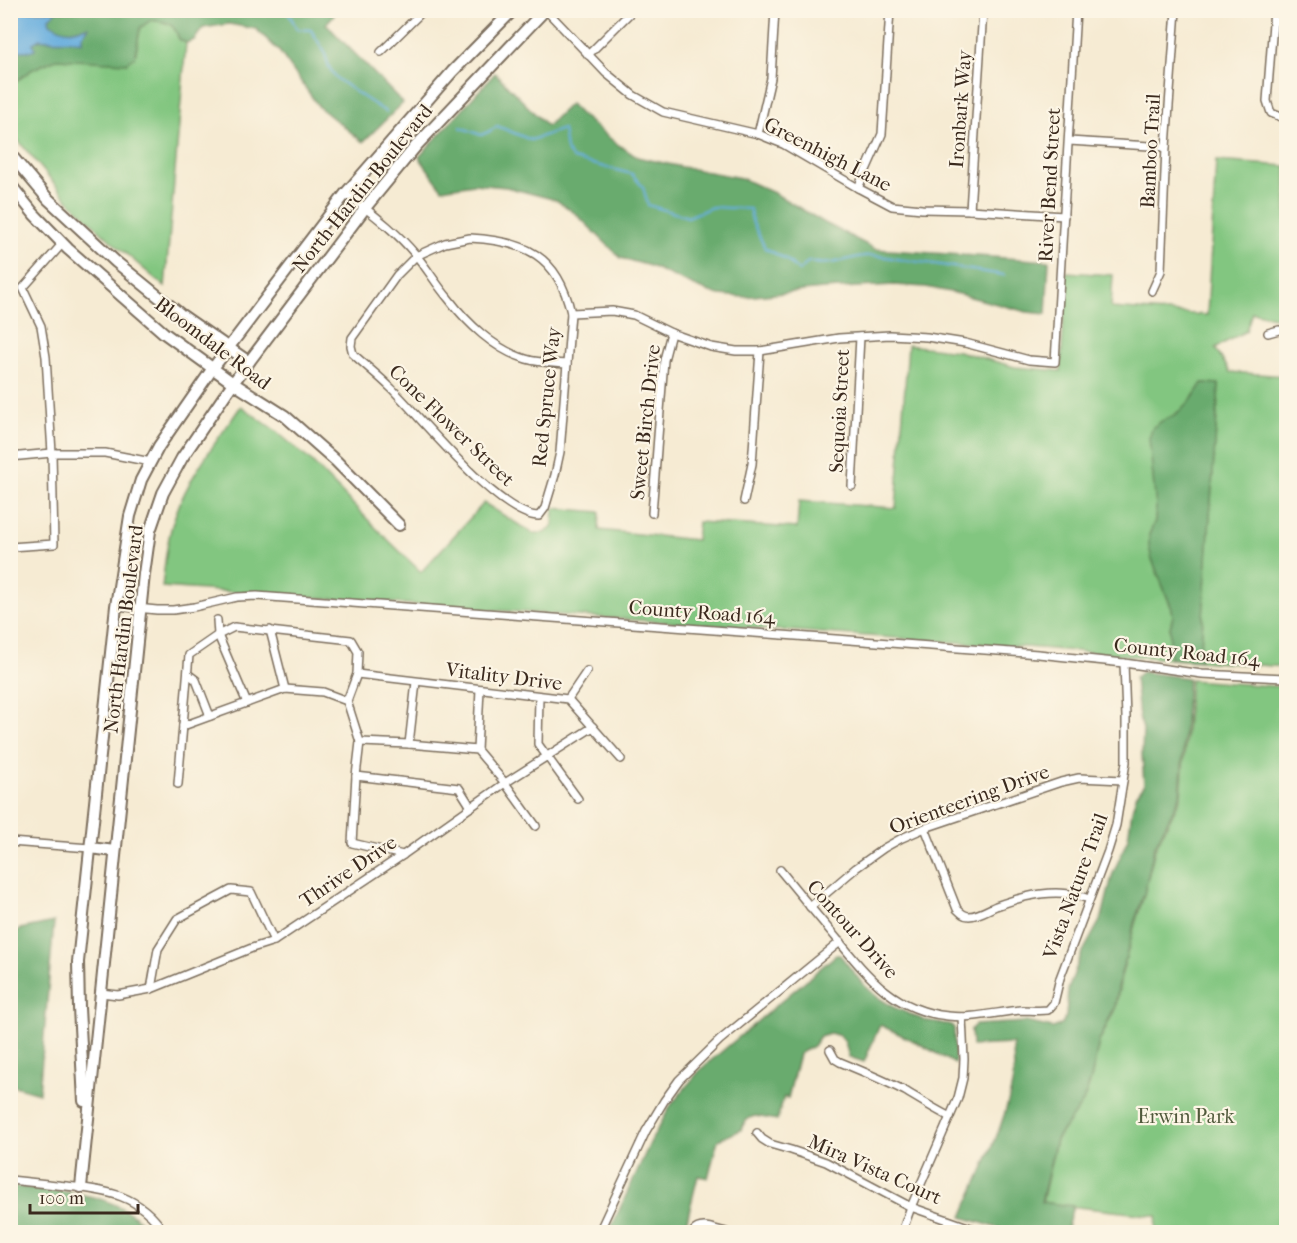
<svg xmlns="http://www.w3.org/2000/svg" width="1297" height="1243" font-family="'IM FELL French Canon',serif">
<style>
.green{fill:#82c680;stroke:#5e784f;stroke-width:1.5}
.forest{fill:#69ab6e;stroke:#526a46;stroke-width:1.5}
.water{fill:#68aede;stroke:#526c7e;stroke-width:1.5}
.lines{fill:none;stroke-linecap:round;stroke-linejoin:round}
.stream{stroke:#68aede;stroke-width:2}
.street-casing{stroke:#7c6e5d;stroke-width:10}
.secondary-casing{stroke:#7c6e5d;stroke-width:14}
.street{stroke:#fff;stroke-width:7}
.secondary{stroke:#fff;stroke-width:10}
.labels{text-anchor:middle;stroke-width:4.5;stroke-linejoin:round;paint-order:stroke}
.street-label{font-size:20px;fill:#3b2a1e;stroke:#fcf5e5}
.park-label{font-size:20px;fill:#50593b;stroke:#fcf5e5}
</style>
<rect width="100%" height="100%" fill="#fcf5e5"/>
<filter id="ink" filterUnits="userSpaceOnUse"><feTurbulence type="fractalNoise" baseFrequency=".0167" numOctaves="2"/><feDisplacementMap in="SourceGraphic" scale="12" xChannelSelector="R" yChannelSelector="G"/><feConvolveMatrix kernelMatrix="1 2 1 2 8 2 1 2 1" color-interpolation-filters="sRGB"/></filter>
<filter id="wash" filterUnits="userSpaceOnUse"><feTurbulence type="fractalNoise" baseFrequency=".008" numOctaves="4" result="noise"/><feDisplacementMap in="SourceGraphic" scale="24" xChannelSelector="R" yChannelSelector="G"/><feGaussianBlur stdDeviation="1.35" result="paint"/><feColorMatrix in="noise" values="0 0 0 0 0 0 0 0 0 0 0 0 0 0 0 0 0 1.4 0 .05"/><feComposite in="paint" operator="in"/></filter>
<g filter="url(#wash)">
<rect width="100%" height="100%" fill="#f6ebd3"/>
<g class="green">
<path d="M151,20c17,3 22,1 28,19l7,4 -21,244 -54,-46 -43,-41 -57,-68 -1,-47 23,-16 23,-10 29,1 50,-3 5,-29z"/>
<path d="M1216,161l70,5v124l-7,28 -27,-6 -6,19 -31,17 15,24 56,4v291l-86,-6 19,-276 -16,-2c-13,18 -20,29 -41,38l-8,54 2,32 -1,14 -6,14 3,24 20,50 1,7 -3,12v31l-131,-11 -877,-61c3,-25 5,-50 14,-74 14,-39 42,-73 65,-107l35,25 36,31 64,66 45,44 63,-69 48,30h12l5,-3 4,-5 1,-17 46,4 -1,18 97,10 2,-18 99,6 2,-27 97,7 12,-163 50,6 57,16 46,4 5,-99 47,3 -2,33 96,7z"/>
<polygon points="1190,680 1286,687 1286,1232 1155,1232 1157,1216 1042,1203 1056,1140 1083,1102 1091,1080 1099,1042 1116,1007 1121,977 1135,924 1144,895 1155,849 1181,797"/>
</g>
<g class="forest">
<path d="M338,10l-12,14 77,79 -40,39 -44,-35 -40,-56 -23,-22 -27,-5 -26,4 -9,12 -8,3 -7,-4c-6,-18 -11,-16 -28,-19l-11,8 -5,29 -8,6 -71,-4 -23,10 -22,16v-74z"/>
<polygon points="495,73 547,126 570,104 580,114 617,144 637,157 682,167 741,178 774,193 825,223 875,249 1049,261 1046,314 1027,312 955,293 926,287 894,285 823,289 744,297 719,295 701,289 650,266 621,258 576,214 556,200 506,187 474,184 442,189 419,157"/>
<polygon points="1202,383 1219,384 1200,661 1170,659 1170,628 1173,616 1172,609 1152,559 1149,547 1149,535 1155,521 1156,507 1149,438 1153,427 1162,421 1176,415 1192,399"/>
<path d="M1142,672l46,6 -8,118 -26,52 -10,46 -10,29 -4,19 -10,35 -5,29 -16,35 -8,38 -8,23 -27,37 -15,63 32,4 -7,26h-55l-49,-15c18,-44 47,-98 52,-145 0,-9 -1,-19 -1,-28l-41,2 -1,-17 4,-4 51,-3 27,6 9,-4 4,-8 2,-26 12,-33 22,-40 10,-41 16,-38 4,-28 4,-14 8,-11 -2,-31 1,-25 -4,-12 -4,-39z"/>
<polygon points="54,922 39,1093 11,1085 11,934 20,929"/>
<path d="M836,955h4l22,28 14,13 17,11 31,13 27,5 3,3 1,36 -37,-21 -38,-18 -16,37 -15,-5 -4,-15 -5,-6 -10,-3 -10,3 -7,10 -14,8 -11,44 -4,-1 -7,23 -22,-4c-8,2 -12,6 -14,14l-23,10 -10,38 -10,-2 -11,44 -5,5 -2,7h-71l42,-91 20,-36 30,-36z"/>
<path d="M11,1186c48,6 107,4 139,46h-139z"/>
</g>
<path class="water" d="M19,11h38l-8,7 1,5c6,4 16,9 24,7 6,-1 8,-3 15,-3l-7,9v6c-14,-3 -28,0 -42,-3l-7,4 2,6 -4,2h-12l-8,5v-34l4,-2z"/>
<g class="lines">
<g class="stream">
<polyline points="287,10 297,29 311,30 324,51 329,67 336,78 357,93 386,112"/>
<path d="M460,127l21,8 9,-4 7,-5 34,14 32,-11 3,21 7,9 59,15 11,13 5,18 40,12 24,-10 38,2 2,12 13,27 22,12 12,11 10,-10c15,7 39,-3 55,-5 10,-2 22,1 33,3 36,4 71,11 107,16"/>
</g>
</g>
</g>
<g filter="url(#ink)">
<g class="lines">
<g class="street-casing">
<g id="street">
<polyline points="546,10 606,73 633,95 663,112 758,134 783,144 858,188 892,206 922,209 970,210 1064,216"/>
<polyline points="1274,10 1267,101 1271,113 1281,117 1286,117"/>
<polyline points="1274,21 1286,22"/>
<polyline points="381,52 424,10"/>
<polyline points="588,55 633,10"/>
<polyline points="758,134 771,78 775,10"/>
<polyline points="1069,141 1166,147"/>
<polyline points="858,188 882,134 890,10"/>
<path d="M346,193c24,19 49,37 69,61 12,14 21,30 33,44 19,25 47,52 78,61 13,4 28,4 41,5"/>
<polyline points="970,210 983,10"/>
<path d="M470,238c55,3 88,17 101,75l-11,139 -5,23 -10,33 -6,8c-40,0 -119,-100 -148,-128 -12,-12 -26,-23 -38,-34l-2,-8 1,-8 45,-63 19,-19 29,-13z"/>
<polyline points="1152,291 1161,271 1166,147 1176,10"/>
<polyline points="571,313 612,311 634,315 671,333 711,347 736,351 760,351 839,338 890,335 927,337 965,343 1029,360 1055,362 1076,10"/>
<polyline points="1268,333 1279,330 1286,331"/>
<polyline points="10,457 52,453 105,453 151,462"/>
<polyline points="852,486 860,337"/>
<polyline points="744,501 752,464 760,351"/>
<polyline points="652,513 664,360 671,333"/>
<polyline points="10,547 54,544 52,453 46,357 41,326 23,288 63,243"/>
<polyline points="116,606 157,610 173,610 194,607 237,597 257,596 1038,654 1124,663 1202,674 1286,678"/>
<polyline points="217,620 218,635 247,703"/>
<polyline points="270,630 285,689"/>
<polyline points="188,674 196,680 210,716"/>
<polyline points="357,674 568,699 621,759"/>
<polyline points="539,696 538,744 578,799"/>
<polyline points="568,699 587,671"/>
<polyline points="347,701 360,742 356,776 352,843 403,855"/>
<polyline points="183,726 285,689 323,692 347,701"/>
<polyline points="360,742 409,744 477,750 505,783 536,826"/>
<polyline points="409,744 416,682"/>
<polyline points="477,750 480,689"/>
<polyline points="356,776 459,788 471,807"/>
<polyline points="178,784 189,655 218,635 234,627 351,640 358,652 357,674 347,701"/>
<path d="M925,828l32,81c4,4 7,7 12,7 9,0 20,-7 27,-10 30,-11 62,-19 93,-7"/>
<polyline points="10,842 90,848"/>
<path d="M780,870c18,22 35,43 53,64 32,39 60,77 115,82 24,3 49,-4 73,-6 9,0 18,1 27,0l6,-7 6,-25 48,-127 8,-26 10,-63v-45l-2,-54"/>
<polyline points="810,907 856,868 884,848 902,838 925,828 1061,782 1079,778 1123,780"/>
<polyline points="151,989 158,949 177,919 231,890 251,892 274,941"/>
<polyline points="101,993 118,995 151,989 252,948 274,941 403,855 505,783 593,727"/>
<path d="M830,1050l5,9 5,3c22,9 44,18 65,29 15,9 29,18 45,26"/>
<polyline points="757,1133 762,1139 770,1144 791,1150 826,1162 911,1207 982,1232"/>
<path d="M10,1180c19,2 38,4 56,6 41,4 74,9 98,46"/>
<polyline points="599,1232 646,1131 664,1101 679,1080 720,1040 840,942"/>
<path d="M693,1232c8,-10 22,-2 33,0"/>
<polyline points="902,1232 911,1207 958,1098 963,1078 964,1059 962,1017"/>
</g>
</g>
<g class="secondary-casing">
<g id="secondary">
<polyline points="10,154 48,199 116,262 180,314 249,362"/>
<polyline points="10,184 34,214 68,249 164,333 233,383 285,416 336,461 399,525"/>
<polyline points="90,848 115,851"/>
<polyline points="84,1101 79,1008 78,962 116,606 130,516 141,480 159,446 213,368 346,193 452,72 513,10"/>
<polyline points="81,1187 144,574 150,531 163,493 182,458 233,383 365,208 416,146 545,10"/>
</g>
</g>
<use href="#street" class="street"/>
<use href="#secondary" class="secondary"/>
</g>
</g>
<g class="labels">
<g class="street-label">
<text transform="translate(960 109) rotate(-86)" y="7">Ironbark Way</text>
<text transform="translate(1150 151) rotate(-87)" y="7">Bamboo Trail</text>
<text transform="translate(828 154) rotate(27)" y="7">Greenhigh Lane</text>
<text transform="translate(1049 185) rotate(-87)" y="7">River Bend Street</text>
<text transform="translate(362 188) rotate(-51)" y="7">North Hardin Boulevard</text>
<text transform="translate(213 343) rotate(37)" y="7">Bloomdale Road</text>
<text transform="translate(546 397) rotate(-84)" y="7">Red Spruce Way</text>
<text transform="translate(839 411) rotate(-87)" y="7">Sequoia Street</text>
<text transform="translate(645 422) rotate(-84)" y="7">Sweet Birch Drive</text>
<text transform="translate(452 425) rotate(44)" y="7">Cone Flower Street</text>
<text transform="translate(702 612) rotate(4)" y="7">County Road 164</text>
<text transform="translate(123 629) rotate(-83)" y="7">North Hardin Boulevard</text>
<text transform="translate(1187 652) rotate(6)" y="7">County Road 164</text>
<text transform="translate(504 676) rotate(7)" y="7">Vitality Drive</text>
<text transform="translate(969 799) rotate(-20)" y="7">Orienteering Drive</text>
<text transform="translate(348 871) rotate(-34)" y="7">Thrive Drive</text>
<text transform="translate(1075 886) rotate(-70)" y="7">Vista Nature Trail</text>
<text transform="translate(853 929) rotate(48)" y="7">Contour Drive</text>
<text transform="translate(875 1169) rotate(24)" y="7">Mira Vista Court</text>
</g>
<g class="park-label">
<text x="1186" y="1123">Erwin Park</text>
</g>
</g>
<rect width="1297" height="1243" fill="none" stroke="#fcf5e5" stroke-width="36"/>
<path d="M30 1204v9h108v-9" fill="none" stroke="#3b2a1e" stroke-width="3"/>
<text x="39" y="1204" font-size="18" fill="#3b2a1e" stroke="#fcf5e5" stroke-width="4.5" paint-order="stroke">100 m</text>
</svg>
